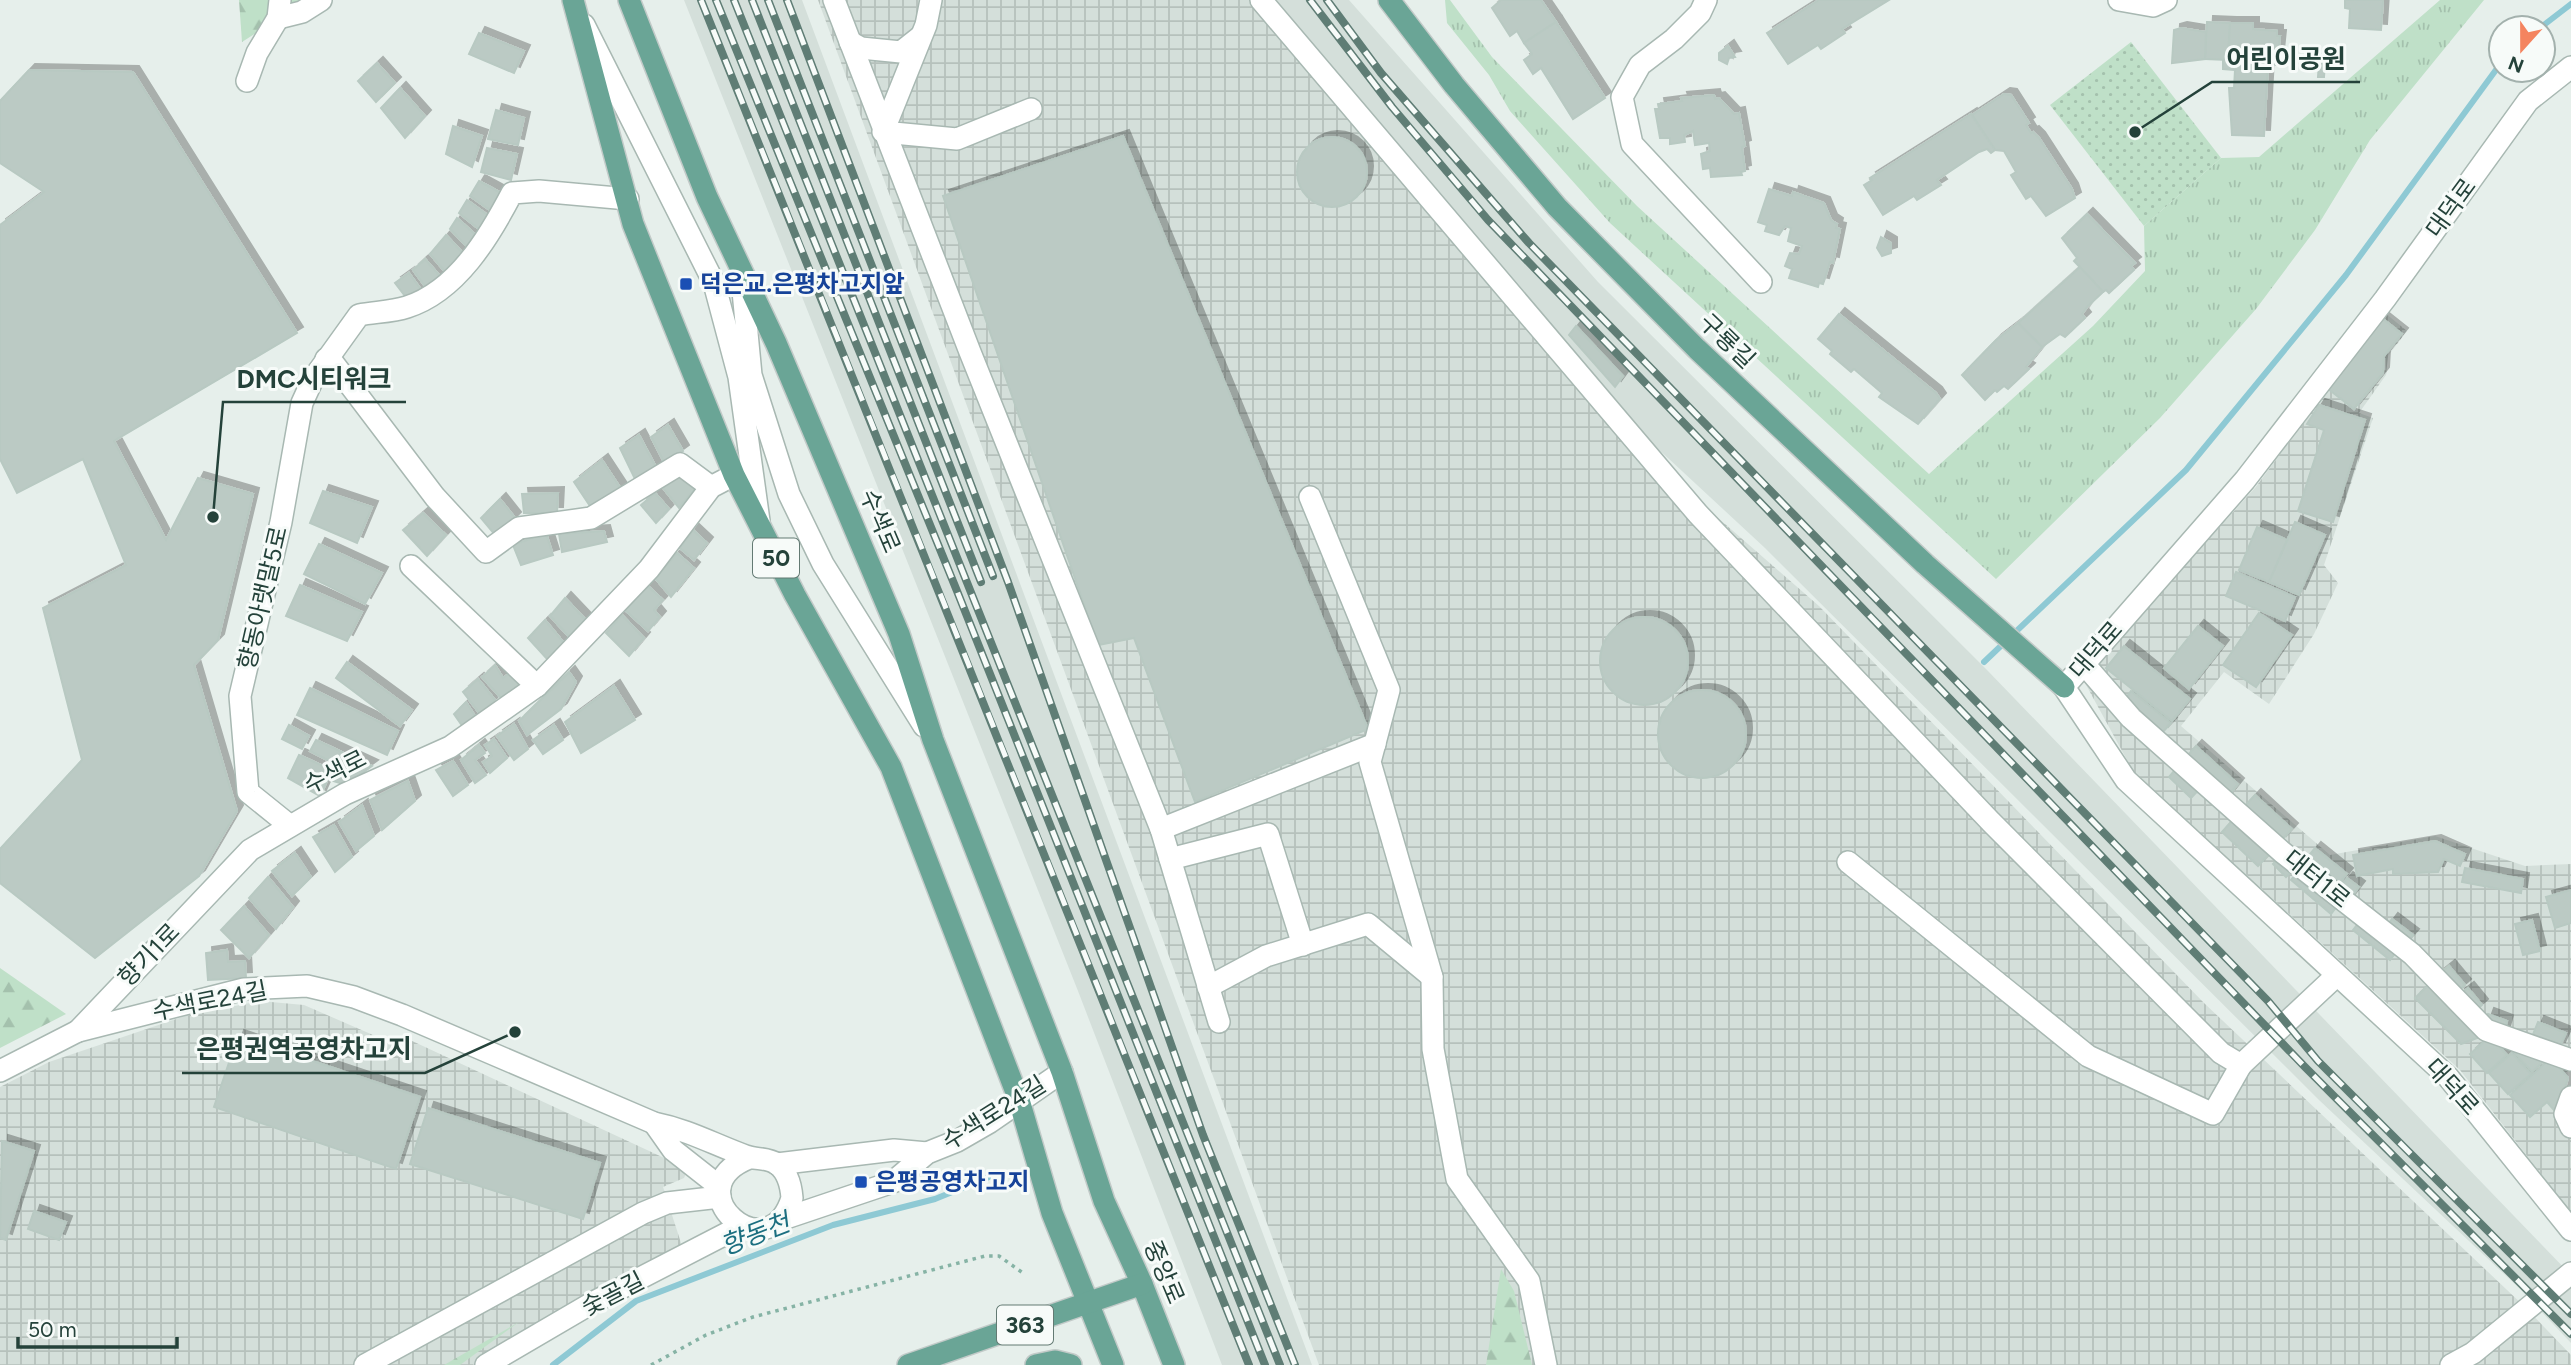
<svg xmlns="http://www.w3.org/2000/svg" width="2571" height="1365" font-family="Figtree,'Noto Sans KR',sans-serif">
<style>
.built{fill:#d4dfda}
.industrial{fill:url(#industrial-grid)}
.grass{fill:url(#grass-tufts)}
.forest{fill:url(#forest-firs)}
.park{fill:url(#park-dots)}
.lines{fill:none;stroke-linecap:round;stroke-linejoin:round}
.stream{stroke:#8ec9d4;stroke-width:6}
.building{fill:#bbcac4;stroke:#b8c9c2;stroke-width:2;filter:url(#shadow)}
.minor-casing{stroke:#a8b8b2;stroke-width:24}
.major-casing{stroke:#c2cac8;stroke-width:24}
.path{stroke:#86b3a5;stroke-width:3.5;stroke-dasharray:3.5 5;stroke-linecap:butt}
.minor{stroke:#fff;stroke-width:21}
.major{stroke:#6aa596;stroke-width:21}
.rail-casing{stroke:#5f7d75;stroke-width:8}
.rail{stroke:#f7fbf9;stroke-width:5;stroke-dasharray:16;stroke-linecap:butt}
.transit-dot{fill:#1a4fb4;stroke:#f7fbf9;stroke-width:2.5}
.labels{text-anchor:middle;stroke-width:6;stroke-linejoin:round;paint-order:stroke}
.shield{fill:#f7fbf9;stroke:#637a73;stroke-width:2}
.shield-label{font-size:23px;font-weight:bold;fill:#24423a}
.street-label{font-size:24px;fill:#24423a;stroke:#f7fbf9}
.transit-label{font-size:24px;font-weight:bold;fill:#164399;stroke:#f7fbf9;text-anchor:start}
.water-label{font-size:26px;font-style:italic;fill:#1c6f80;stroke:#f7fbf9}
.leader{fill:none;stroke:#24423a;stroke-width:2.5}
.callout-dot{fill:#24423a;stroke:#f7fbf9;stroke-width:2.5}
.callout-label{font-size:26px;text-anchor:middle;font-weight:bold;fill:#24423a;stroke:#f7fbf9;stroke-width:6;stroke-linejoin:round;paint-order:stroke}
</style>
<defs>
<pattern id="industrial-grid" width="8" height="8" patternUnits="userSpaceOnUse" patternTransform="scale(1.75)"><rect width="8" height="8" fill="#d4dfda"/><path d="M0 4h8M4 0v8" fill="none" stroke="#b6c1bc"/></pattern>
<pattern id="grass-tufts" width="24" height="20" patternUnits="userSpaceOnUse" patternTransform="scale(1.75)"><rect width="24" height="20" fill="#bfe0c8"/><path d="M3 7l-1-3M5 7V3M7 7l1-3M15 17l-1-3M17 17v-4M19 17l1-3" fill="none" stroke="#a4c1ad"/></pattern>
<pattern id="forest-firs" width="22" height="20" patternUnits="userSpaceOnUse" patternTransform="scale(1.75)"><rect width="22" height="20" fill="#bfe0c8"/><path d="M5 1l3.5 6h-7zM16 11l3.5 6h-7z" fill="#a4c1ad"/></pattern>
<pattern id="park-dots" width="8" height="8" patternUnits="userSpaceOnUse" patternTransform="scale(1.75)"><rect width="8" height="8" fill="#bfe0c8"/><path d="M2 2h.1M6 6h.1" fill="none" stroke="#a4c1ad" stroke-width="1.8" stroke-linecap="round"/></pattern>
<filter id="shadow"><feDropShadow dx="6" dy="-6" stdDeviation="0" flood-color="#0004"/></filter>
</defs>
<rect width="100%" height="100%" fill="#e6efeb"/>
<g class="built">
<polygon points="684,0 802,0 1312,1365 1222,1365 1078,991"/>
<polygon points="1271,0 1349,0 1598,282 1987,670 2571,1275 2571,1343 2519,1288 2319,1100 1765,548 1600,395"/>
</g>
<g class="industrial">
<polygon points="818,0 1263,0 1599,414 1819,606 2204,1003 2525,1307 2571,1355 2571,1365 1319,1365"/>
<polygon points="2385,313 2407,331 2388,356 2386,375 2359,413 2373,418 2324,565 2338,583 2314,634 2269,704 2224,672 2181,726 2330,855 2435,836 2525,866 2571,864 2571,1050 2567,1061 2568,1080 2557,1115 2571,1140 2571,1212 2460,1070 2133,771 2085,683 2095,664 2255,488"/>
<polygon points="260,1001 304,1005 403,1048 410,1040 688,1169 684,1178 663,1187 682,1246 545,1317 473,1365 0,1365 0,1087 49,1062 185,1016"/>
</g>
<polygon class="grass" points="1445,0 1450,0 1492,57 1637,206 1929,474 2093,326 2145,271 2144,226 2221,158 2259,157 2440,0 2484,0 2370,140 2315,230 2256,309 2160,418 1996,579 1610,223 1510,111 1489,75 1447,23"/>
<g class="forest">
<polygon points="239,0 308,0 242,42"/>
<polygon points="0,968 66,1014 0,1048"/>
<polygon points="1501,1269 1514,1291 1532,1365 1486,1365"/>
<polygon points="519,1322 460,1365 444,1365"/>
</g>
<polygon class="park" points="2131,42 2221,158 2144,226 2050,105"/>
<g class="lines">
<g class="stream">
<polyline points="2540,28 2571,4"/>
<polyline points="1984,662 2186,470 2346,275 2501,63"/>
<polyline points="553,1365 636,1301 833,1225 935,1199 989,1177"/>
</g>
</g>
<g class="building">
<polygon points="1501,0 1541,0 1556,22 1524,43 1517,31 1510,36 1492,8"/>
<polygon points="1819,0 1889,0 1842,29 1845,33 1821,49 1818,45 1788,64 1767,33"/>
<polygon points="2345,0 2383,0 2381,30 2349,28 2350,9 2345,8"/>
<polygon points="1556,22 1605,98 1573,119 1541,68 1533,74 1524,60 1532,54 1524,43"/>
<polygon points="2207,22 2230,23 2228,60 2205,59"/>
<polygon points="2230,23 2253,23 2253,29 2277,31 2277,36 2280,36 2277,65 2268,65 2264,136 2232,135 2229,88 2234,88 2235,70 2223,69 2223,60 2228,60"/>
<polygon points="2181,28 2206,32 2205,59 2172,63 2174,30"/>
<polygon points="479,33 524,51 514,73 469,54"/>
<polygon points="1728,46 1735,57 1729,58 1727,64 1719,60 1719,53"/>
<polygon points="2319,62 2325,62 2324,77 2318,77"/>
<polygon points="377,63 395,83 376,102 358,81"/>
<polygon points="29,70 133,72 297,333 114,441 166,540 198,478 253,494 218,640 194,665 237,811 199,876 95,958 0,883 0,849 82,760 43,608 126,565 83,459 17,493 0,459 0,225 44,192 0,163 0,101"/>
<polygon points="400,88 425,116 405,138 381,108"/>
<polygon points="2004,94 2011,95 2029,123 2026,125 2031,133 2033,132 2039,138 2072,189 2075,198 2046,216 2031,196 2026,199 2011,175 2016,172 2004,151 1995,150 1972,115"/>
<polygon points="1714,95 1715,99 1719,98 1734,114 1739,113 1745,146 1742,147 1745,171 1741,172 1742,175 1711,177 1710,168 1703,169 1701,154 1710,151 1709,143 1695,145 1693,131 1684,135 1685,142 1670,144 1670,138 1660,138 1655,109 1659,109 1658,104 1682,101 1681,98"/>
<polygon points="496,110 524,118 518,145 488,139"/>
<polygon points="1971,114 1995,150 1991,153 1987,149 1979,152 1937,180 1941,185 1917,200 1914,196 1883,215 1864,185 1872,180 1870,178"/>
<polygon points="453,126 482,136 472,167 446,154"/>
<polygon points="1123,136 1368,729 1195,802 1134,638 1098,645 943,196"/>
<circle cx="1332" cy="172" r="35"/>
<polygon points="487,148 517,154 511,180 481,172"/>
<polygon points="479,181 503,194 494,213 470,196"/>
<polygon points="1769,189 1792,196 1793,192 1824,203 1831,220 1837,224 1836,228 1840,229 1833,263 1830,262 1823,284 1819,283 1818,287 1789,278 1792,269 1785,266 1790,253 1799,254 1802,246 1788,241 1791,228 1785,226 1779,235 1765,231 1767,225 1758,222"/>
<polygon points="467,200 489,216 480,230 459,213"/>
<polygon points="2087,214 2135,263 2131,266 2134,270 2109,293 2106,290 2103,292 2074,261 2077,258 2062,238"/>
<polygon points="457,218 477,236 468,248 450,229"/>
<polygon points="446,235 463,253 446,273 430,254"/>
<polygon points="1881,237 1891,243 1891,253 1882,256 1877,248"/>
<polygon points="425,259 440,276 427,289 413,270"/>
<polygon points="2080,267 2103,292 2088,306 2082,314 2085,318 2065,337 2060,334 2042,347 2018,323"/>
<polygon points="409,273 422,291 408,300 395,283"/>
<polygon points="1839,314 1936,393 1940,399 1918,424 1879,397 1882,393 1854,369 1851,372 1830,354 1832,351 1818,339"/>
<polygon points="2382,318 2402,334 2384,356 2383,373 2354,409 2327,388"/>
<polygon points="2018,323 2042,347 2026,367 2029,369 2008,389 2004,386 1997,392 1995,390 1985,400 1962,375 1996,340"/>
<polygon points="1576,326 1623,376 1615,387 1569,335"/>
<polygon points="2319,405 2365,420 2333,522 2298,511 2324,430 2307,424"/>
<polygon points="668,425 683,451 665,464 651,437"/>
<polygon points="639,435 656,467 636,481 620,448"/>
<polygon points="602,460 621,489 592,509 574,482"/>
<polygon points="680,475 695,489 679,508 663,488"/>
<polygon points="323,491 372,507 357,543 310,523"/>
<polygon points="558,493 557,513 524,513 522,494"/>
<polygon points="655,493 669,509 656,523 641,505"/>
<polygon points="500,499 515,518 496,536 481,518"/>
<polygon points="423,513 446,535 427,556 403,530"/>
<polygon points="2295,522 2325,535 2299,595 2269,582"/>
<polygon points="2257,527 2287,540 2269,582 2239,570"/>
<polygon points="693,530 707,543 694,560 680,548"/>
<polygon points="604,531 607,542 562,552 559,534"/>
<polygon points="546,533 553,555 521,565 513,545"/>
<polygon points="319,544 382,573 365,604 304,574"/>
<polygon points="677,553 694,568 671,597 655,578"/>
<polygon points="2236,572 2295,597 2285,621 2226,596"/>
<polygon points="300,585 362,612 347,641 286,616"/>
<polygon points="648,586 663,600 654,610 660,617 648,631 625,610"/>
<polygon points="565,598 586,620 570,638 550,616"/>
<polygon points="2259,613 2292,635 2256,687 2223,665"/>
<polygon points="622,615 644,638 629,656 606,633"/>
<circle cx="1644" cy="661" r="44"/>
<polygon points="545,620 564,643 548,660 528,638"/>
<polygon points="2198,626 2223,646 2189,689 2164,668"/>
<polygon points="2124,646 2190,699 2172,721 2106,668"/>
<polygon points="347,662 412,710 400,726 336,678"/>
<polygon points="495,665 503,678 514,670 522,682 502,699 482,677"/>
<polygon points="569,672 576,682 561,709 527,735 519,721"/>
<polygon points="478,679 495,700 480,714 463,692"/>
<polygon points="614,686 635,720 581,753 565,722"/>
<polygon points="310,688 398,731 387,755 297,715"/>
<circle cx="1702" cy="734" r="44"/>
<polygon points="2131,691 2171,723 2162,733 2123,702"/>
<polygon points="466,702 475,716 463,727 454,714"/>
<polygon points="514,724 528,749 514,760 497,736"/>
<polygon points="289,725 309,736 302,749 282,739"/>
<polygon points="554,725 563,740 543,754 533,740"/>
<polygon points="494,739 507,758 490,773 483,762 492,756 485,745"/>
<polygon points="316,740 372,766 346,785 333,781 341,767 310,751"/>
<polygon points="479,745 485,753 475,760 486,775 475,783 461,760"/>
<polygon points="2196,746 2238,784 2229,795 2187,756"/>
<polygon points="299,755 332,770 320,796 288,778"/>
<polygon points="453,761 468,785 453,796 436,770"/>
<polygon points="2180,764 2203,785 2191,798 2169,777"/>
<polygon points="408,781 415,801 382,830 370,800"/>
<polygon points="2255,795 2292,829 2280,842 2243,808"/>
<polygon points="362,805 374,836 356,851 339,822"/>
<polygon points="2237,815 2274,849 2258,866 2222,832"/>
<polygon points="334,825 352,857 335,872 313,837"/>
<polygon points="2435,841 2465,854 2460,866 2444,859 2438,872 2393,874 2393,869 2357,876 2353,855"/>
<polygon points="2315,848 2347,874 2334,890 2302,864"/>
<polygon points="295,853 311,877 292,896 272,871"/>
<polygon points="2280,856 2294,869 2286,877 2273,864"/>
<polygon points="2465,868 2523,879 2521,893 2462,882"/>
<polygon points="2298,872 2338,905 2331,914 2291,880"/>
<polygon points="268,877 293,907 276,929 249,898"/>
<polygon points="2347,878 2359,887 2348,901 2336,891"/>
<polygon points="2571,890 2571,923 2555,928 2546,897"/>
<polygon points="244,906 269,935 249,958 221,930"/>
<polygon points="2392,919 2413,935 2405,944 2385,928"/>
<polygon points="2532,920 2540,951 2523,955 2515,924"/>
<polygon points="2360,921 2397,951 2390,960 2353,930"/>
<polygon points="227,950 228,962 245,961 246,978 208,980 206,953"/>
<polygon points="2449,966 2465,985 2456,993 2439,974"/>
<polygon points="2431,982 2485,1035 2461,1044 2415,998"/>
<polygon points="2468,988 2482,1005 2474,1012 2459,995"/>
<polygon points="2488,1014 2507,1021 2504,1032 2484,1025"/>
<polygon points="2538,1022 2566,1033 2559,1048 2532,1037"/>
<polygon points="238,1036 420,1097 396,1169 214,1107"/>
<polygon points="2490,1036 2507,1055 2487,1073 2470,1054"/>
<polygon points="2520,1045 2548,1057 2532,1072 2513,1051"/>
<polygon points="2512,1053 2531,1074 2508,1094 2489,1073"/>
<polygon points="2551,1058 2568,1078 2560,1104 2554,1110 2547,1102 2530,1117 2510,1095"/>
<polygon points="428,1108 600,1163 583,1219 410,1164"/>
<polygon points="2,1141 34,1151 6,1240 0,1238"/>
<polygon points="34,1211 66,1222 59,1240 28,1229"/>
</g>
<g class="lines">
<g class="minor-casing">
<g id="minor">
<polyline points="834,0 970,352 1161,829 1219,1022"/>
<polyline points="931,0 926,25 883,132 957,139 1031,109"/>
<polyline points="1261,0 1698,514 1991,822 2221,1053 2241,1065 2336,976"/>
<polyline points="1706,0 1700,13 1674,39 1640,65 1622,97 1632,144 1761,282"/>
<polyline points="2119,0 2153,6 2166,0"/>
<polyline points="278,18 302,12 321,0"/>
<polyline points="584,25 714,283 739,377 759,521"/>
<polyline points="850,42 861,48 901,52 920,37"/>
<polyline points="2571,67 2528,101 2385,299 2245,480 2064,687 2126,780 2448,1077 2571,1230"/>
<polyline points="247,81 257,53 278,18 280,0"/>
<polyline points="741,270 751,375 789,494 823,564 924,726"/>
<polyline points="326,359 334,364 435,497 486,552 519,528 591,518 680,464 711,487"/>
<polyline points="1310,497 1389,690 1370,762 1432,977 1433,1049 1457,1179 1529,1281 1546,1365"/>
<polyline points="411,566 537,686"/>
<polyline points="2084,664 2131,718 2282,852 2412,954 2486,1030 2571,1060"/>
<path d="M289,825l-41,-33 -8,-96 41,-174 21,-119 11,-24 46,-64c15,-3 33,-3 48,-8 50,-16 82,-70 105,-114l27,-2 89,8"/>
<polyline points="1161,829 1375,744"/>
<polyline points="1170,859 1268,834 1303,945"/>
<polyline points="1848,862 2088,1056 2213,1114 2241,1065"/>
<polyline points="1208,987 1266,956 1368,924 1432,977"/>
<path d="M78,1031l166,-42 63,-3 47,11 48,18 252,108c35,7 59,21 92,33 10,4 21,1 31,8 11,8 14,21 15,34 -24,77 -120,-9 -43,-40"/>
<polyline points="0,1071 78,1031 250,850 345,794 450,747 537,686 649,569 711,487 734,475"/>
<polyline points="2571,1097 2565,1114 2571,1127"/>
<polyline points="654,1123 673,1150 720,1187"/>
<polyline points="777,1164 894,1150 927,1153"/>
<polyline points="780,1220 893,1182 927,1153 957,1141 990,1122 1062,1072"/>
<polyline points="365,1365 643,1213 667,1203 720,1197"/>
<polyline points="486,1365 592,1303 741,1226"/>
<polyline points="2451,1365 2473,1353 2571,1273"/>
</g>
</g>
<g class="major-casing">
<g id="major">
<polyline points="573,0 633,224 734,475 795,595 891,767 1019,1100 1052,1213 1113,1365"/>
<polyline points="629,0 707,197 776,343 899,634 933,740 1062,1072 1104,1201 1142,1284 1174,1365"/>
<polyline points="1389,0 1454,85 1557,207 1697,349 1925,564 2064,687"/>
<polyline points="908,1365 1142,1284"/>
<polyline points="1036,1365 1055,1361 1071,1365"/>
</g>
</g>
<polyline class="path" points="651,1365 706,1335 753,1317 985,1256 999,1256 1023,1273"/>
<use href="#minor" class="minor"/>
<use href="#major" class="major"/>
<g class="rail-casing">
<g id="rail">
<path d="M701,0c184,455 366,910 548,1365"/>
<polyline points="716,0 957,591 1265,1365"/>
<polyline points="734,0 1280,1365"/>
<polyline points="752,0 981,582"/>
<polyline points="768,0 993,576"/>
<polyline points="787,0 1008,582 1203,1135 1295,1365"/>
<polyline points="1310,0 1392,107 1488,220 2305,1067 2571,1334"/>
<polyline points="1327,0 1381,73 1529,243 2268,1001 2318,1061 2571,1314"/>
</g>
</g>
<use href="#rail" class="rail"/>
</g>
<g class="transit-dot">
<rect x="679" y="277" width="14" height="14" rx="3.5"/>
<rect x="854" y="1175" width="14" height="14" rx="3.5"/>
</g>
<g class="labels">
<g class="shield">
<rect x="753" y="538.5" width="46" height="39" rx="5"/>
<rect x="997" y="1305.5" width="56" height="39" rx="5"/>
</g>
<g class="shield-label">
<text x="776" y="566">50</text>
<text x="1025" y="1333">363</text>
</g>
<g class="street-label">
<text transform="translate(2451 208) rotate(-54)" y="8">대덕로</text>
<text transform="translate(1727 341) rotate(44)" y="8">구룡길</text>
<text transform="translate(880 521) rotate(67)" y="8">수색로</text>
<text transform="translate(263 598) rotate(-77)" y="8">향동아랫말5로</text>
<text transform="translate(2096 650) rotate(-49)" y="8">대덕로</text>
<text transform="translate(335 772) rotate(-27)" y="8">수색로</text>
<text transform="translate(2317 879) rotate(39)" y="8">대터1로</text>
<text transform="translate(149 955) rotate(-46)" y="8">향기1로</text>
<text transform="translate(210 1001) rotate(-11)" y="8">수색로24길</text>
<text transform="translate(2452 1087) rotate(48)" y="8">대덕로</text>
<text transform="translate(994 1113) rotate(-32)" y="8">수색로24길</text>
<text transform="translate(1164 1272) rotate(67)" y="8">중앙로</text>
<text transform="translate(613 1294) rotate(-27)" y="8">숯골길</text>
</g>
<g class="transit-label">
<text x="700" y="292">덕은교.은평차고지앞</text>
<text x="875" y="1190">은평공영차고지</text>
</g>
<g class="water-label">
<text transform="translate(755 1234) rotate(-21)" y="9">향동천</text>
</g>
</g>
<path class="leader" d="M2135 132L2212 82H2360M213 517L223 402H406M515 1032L425 1073H182"/>
<g class="callout-dot">
<circle cx="2135" cy="132" r="7"/>
<circle cx="213" cy="517" r="7"/>
<circle cx="515" cy="1032" r="7"/>
</g>
<g class="callout-label">
<text x="2286" y="68">어린이공원</text>
<text x="314" y="388">DMC시티워크</text>
<text x="304" y="1058">은평권역공영차고지</text>
</g>
<g transform="translate(2522 49) rotate(201)"><circle r="33" fill="#f7fbf9" stroke="#a3b1ad" stroke-width="2"/>
<path d="M0-5L12 26L0 18L-12 26Z" fill="#f4845f"/>
<text y="-10" font-size="19" font-weight="bold" text-anchor="middle" fill="#24423a">N</text>
</g>
<path d="M18 1337v10h159v-10" fill="none" stroke="#24423a" stroke-width="3.5"/>
<text x="28" y="1337" font-size="21" fill="#24423a" stroke="#f7fbf9" stroke-width="5" paint-order="stroke">50 m</text>
</svg>
